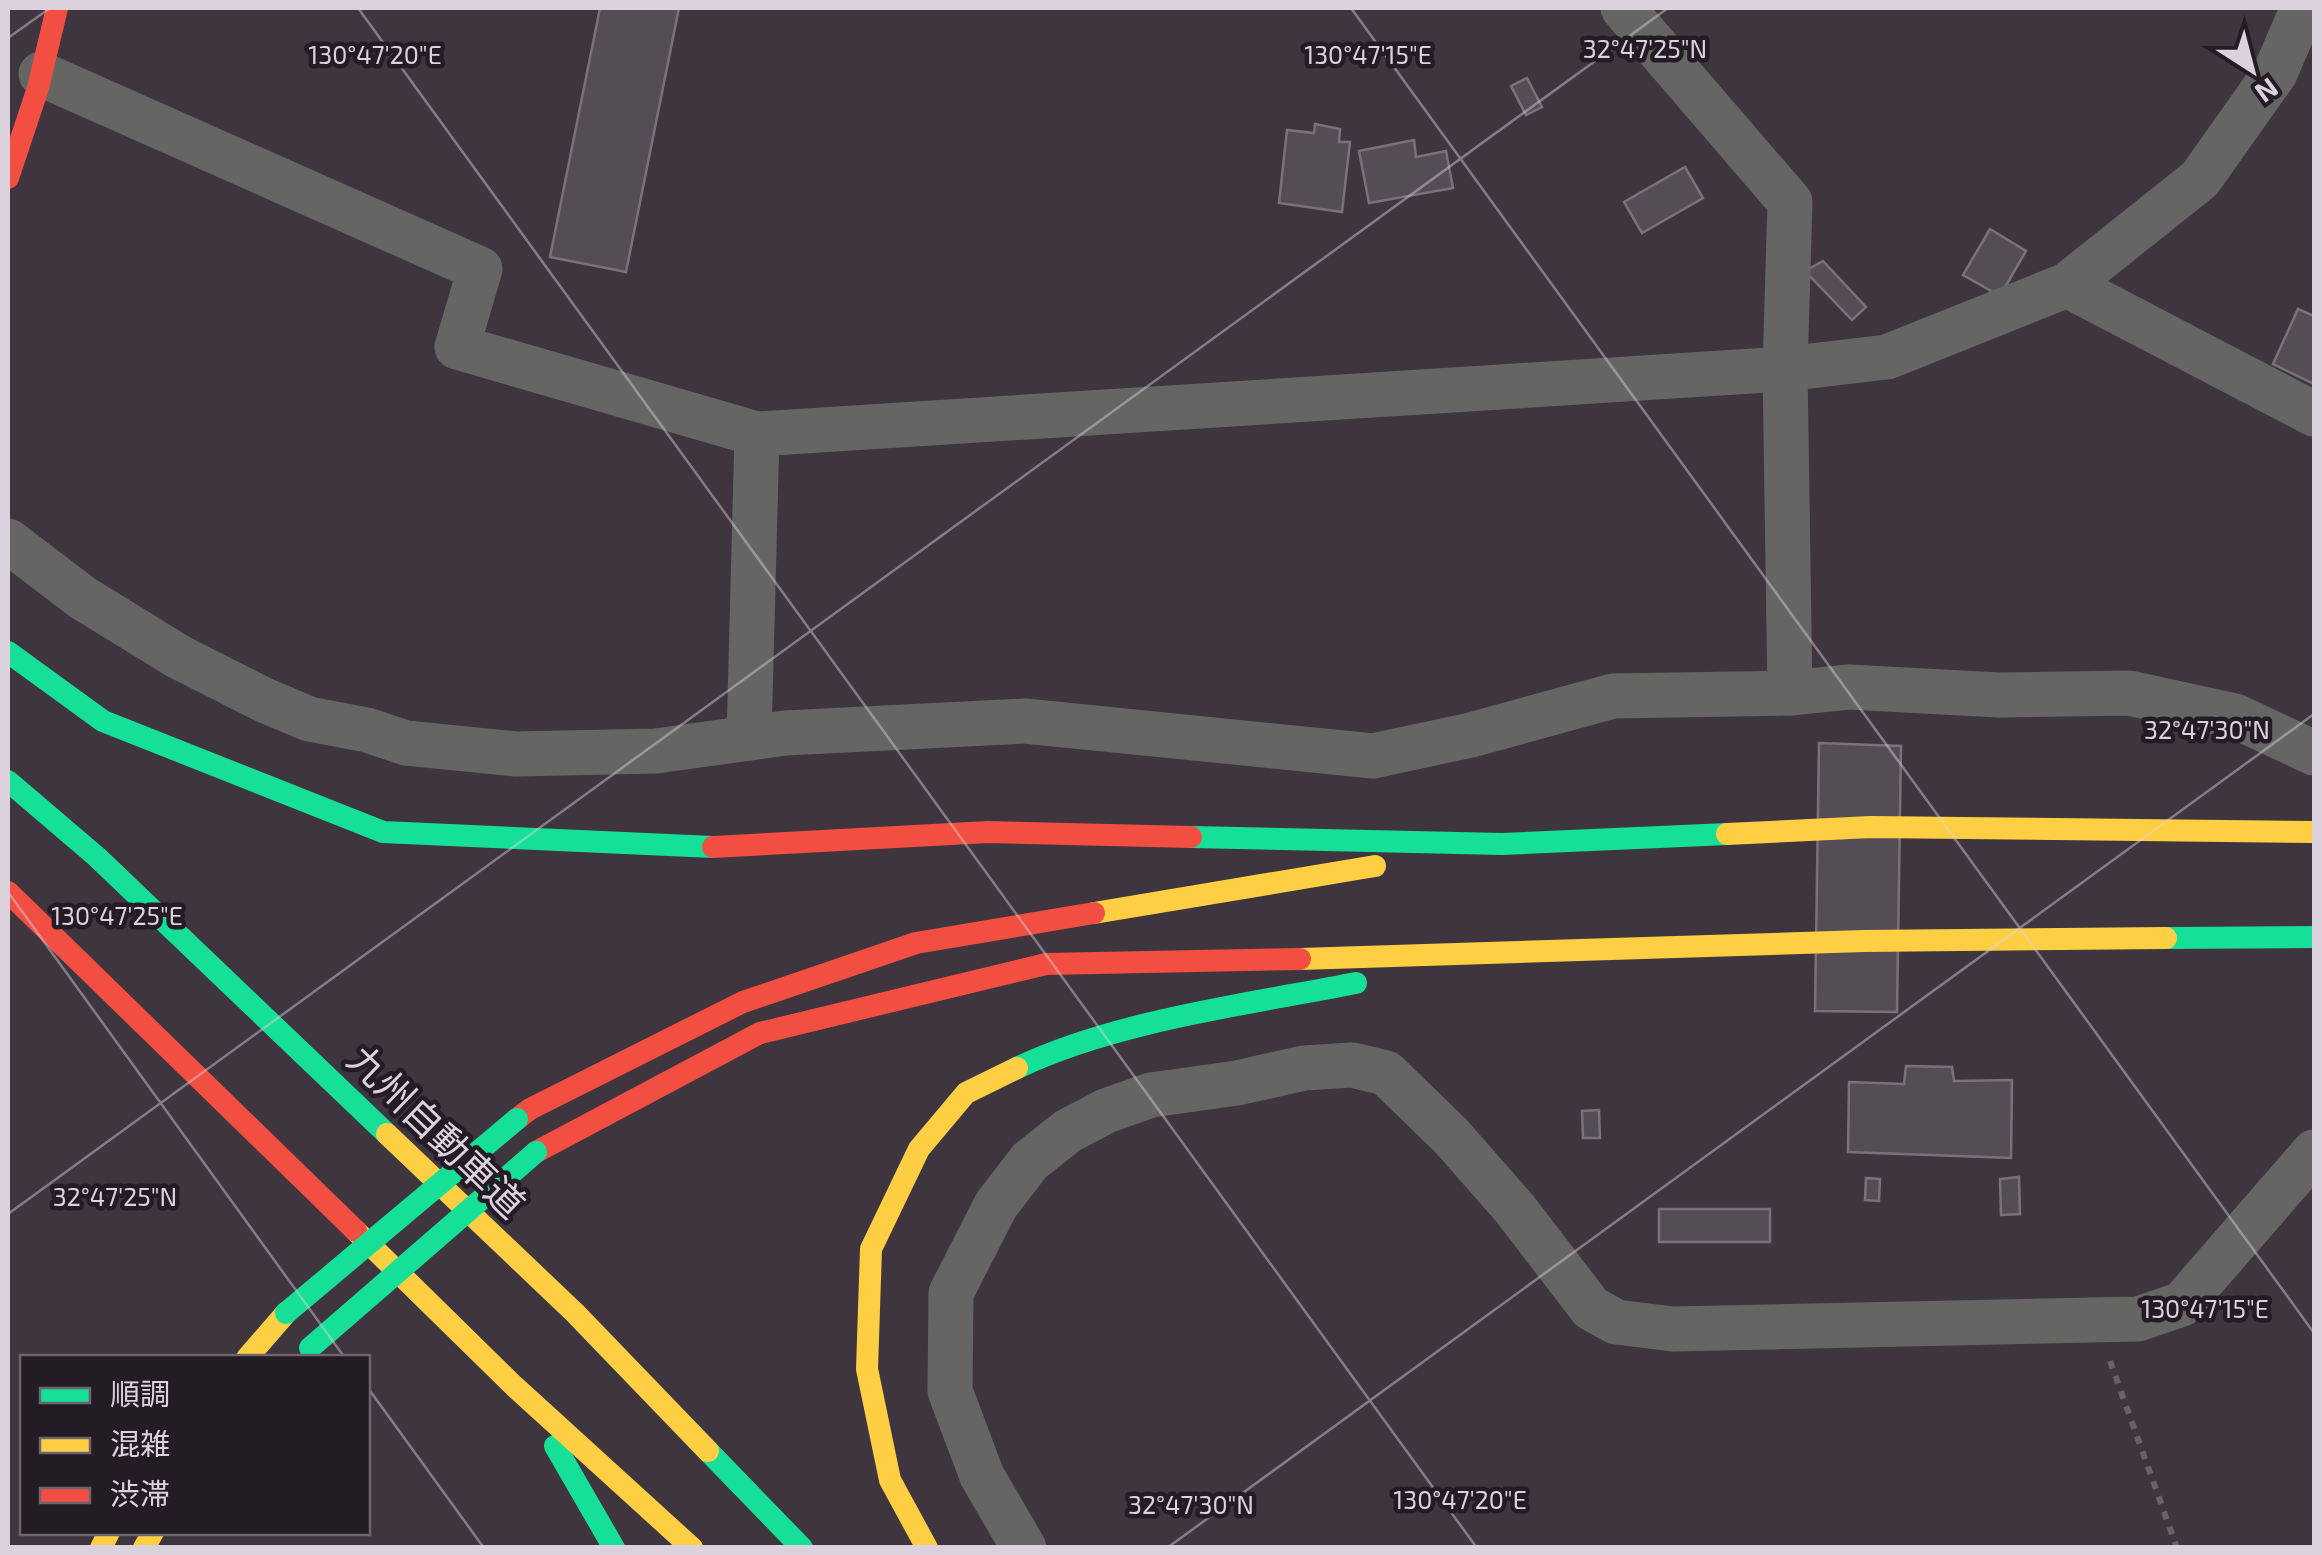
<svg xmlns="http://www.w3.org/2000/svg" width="2322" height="1555" font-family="'Exo 2','Noto Sans JP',sans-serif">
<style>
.building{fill:#554d56;stroke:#7a727b;stroke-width:2.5}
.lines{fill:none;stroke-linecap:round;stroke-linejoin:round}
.path{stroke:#666466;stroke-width:6;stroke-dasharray:8 8;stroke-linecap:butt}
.street{stroke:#656664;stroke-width:45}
.fast{stroke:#16e098;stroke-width:22}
.slow{stroke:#ffcf43;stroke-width:22}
.jam{stroke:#f24e42;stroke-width:22}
.fast-bridge{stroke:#16e098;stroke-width:22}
.ticks{fill:none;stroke:#dcd2dd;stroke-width:2.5;stroke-opacity:0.45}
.labels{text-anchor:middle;stroke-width:9;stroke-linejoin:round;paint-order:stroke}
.street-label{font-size:38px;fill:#dcd2dd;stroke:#231c24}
.ticks-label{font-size:25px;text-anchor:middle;fill:#dcd2dd;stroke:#231c24;stroke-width:9;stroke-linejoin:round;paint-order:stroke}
</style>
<rect width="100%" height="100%" fill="#3e353f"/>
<g class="building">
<polygon points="600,8 679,8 626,272 550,257"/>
<polygon points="1527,78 1542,107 1526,115 1511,86"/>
<polygon points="1315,124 1340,129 1339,142 1350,142 1342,212 1279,203 1287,130 1314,133"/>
<polygon points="1414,140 1416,157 1446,151 1453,188 1369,203 1359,151"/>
<polygon points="1685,167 1703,198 1642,233 1624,202"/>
<polygon points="1990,229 2026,251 2000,296 1963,275"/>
<polygon points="1823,261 1866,307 1852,320 1805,271"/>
<polygon points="2298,309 2314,316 2314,384 2273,364"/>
<polygon points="1819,743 1901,746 1897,1012 1815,1011"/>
<polygon points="1906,1066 1952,1067 1954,1081 2012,1080 2011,1158 1848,1152 1849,1082 1904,1084"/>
<polygon points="1599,1110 1600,1138 1583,1138 1582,1111"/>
<polygon points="2019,1177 2020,1214 2001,1215 2000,1179"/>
<polygon points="1866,1178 1880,1179 1879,1201 1865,1200"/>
<rect x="1659" y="1209" width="111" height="33"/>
</g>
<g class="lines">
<polyline class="path" points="2110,1361 2177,1548"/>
<g class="street">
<polyline points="1623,8 1790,202 1785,369 1790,693"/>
<polyline points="41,74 480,269 457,347 757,434 1785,369 1887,357 2067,285 2314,414"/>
<polyline points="2067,285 2200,179 2275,73 2303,8"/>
<polyline points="8,541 83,598 179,657 264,700 309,719 367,730 406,743 516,754 656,751 785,733 1025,721 1373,756 1471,735 1613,696 1790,693 1849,687 1999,695 2129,693 2235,716 2314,753"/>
<polyline points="749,738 757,434"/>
<polyline points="1024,1548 982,1476 950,1391 951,1293 996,1205 1030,1161 1068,1131 1106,1111 1151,1095 1237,1083 1304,1068 1352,1065 1386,1073 1451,1136 1515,1209 1591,1308 1616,1322 1673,1329 2138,1319 2182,1304 2314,1152"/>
</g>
<g class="fast">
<polyline points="8,652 103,721 383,832 713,847"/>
<polyline points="8,781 97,857 387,1134"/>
<polyline points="1191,837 1502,844 1727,834"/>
<polyline points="2166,938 2314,937"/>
<path d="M1017,1068c97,-47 232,-64 339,-85"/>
<polyline points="555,1446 614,1548"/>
<polyline points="708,1451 802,1548"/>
</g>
<g class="slow">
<polyline points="1727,834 1871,827 2314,832"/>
<polyline points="1094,913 1375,866"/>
<polyline points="1300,959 1864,941 2166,938"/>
<polyline points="387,1134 575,1313 708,1451"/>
<polyline points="356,1231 514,1386 692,1548"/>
<polyline points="247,1358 286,1313"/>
<polyline points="101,1548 109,1532"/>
<polyline points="144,1548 153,1532"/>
<polyline points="927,1548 890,1480 867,1369 871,1249 919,1149 966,1093 1017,1068"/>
</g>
<g class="jam">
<polyline points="8,178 38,88 57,8"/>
<polyline points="713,847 988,832 1191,837"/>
<polyline points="8,892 356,1231"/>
<polyline points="517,1119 530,1109 743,1002 916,943 1094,913"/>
<polyline points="536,1152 760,1033 1046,964 1300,959"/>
</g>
<g class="fast-bridge">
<polyline points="286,1313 517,1119"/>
<polyline points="310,1348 536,1152"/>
</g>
</g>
<path class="ticks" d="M358,8l1119,1540M1351,8l963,1325M8,38l42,-30M8,892l337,466M8,1214l1660,-1206M368,1388l116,160M1167,1548l1147,-834"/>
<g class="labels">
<g class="street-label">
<text transform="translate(436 1132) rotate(44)" y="13">九州自動車道</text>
</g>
</g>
<g class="ticks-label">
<text x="1645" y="58">32°47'25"N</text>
<text x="375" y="64">130°47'20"E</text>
<text x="1368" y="64">130°47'15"E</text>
<text x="2207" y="739">32°47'30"N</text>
<text x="117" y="925">130°47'25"E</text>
<text x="115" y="1206">32°47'25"N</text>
<text x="2205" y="1318">130°47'15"E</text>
<text x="1460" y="1509">130°47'20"E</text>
<text x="1191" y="1514">32°47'30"N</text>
</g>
<rect width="2322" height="1555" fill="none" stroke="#dcd2dd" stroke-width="20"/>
<rect x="20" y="1355" width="350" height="180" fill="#231c24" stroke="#6d656e" stroke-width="2.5"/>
<rect x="40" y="1388" width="50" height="15" fill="#16e098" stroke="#6d656e" stroke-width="2.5"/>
<text x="110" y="1405" font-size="30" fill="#dcd2dd">順調</text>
<rect x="40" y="1438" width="50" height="15" fill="#ffcf43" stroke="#6d656e" stroke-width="2.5"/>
<text x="110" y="1455" font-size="30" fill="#dcd2dd">混雑</text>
<rect x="40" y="1488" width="50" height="15" fill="#f24e42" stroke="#6d656e" stroke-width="2.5"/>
<text x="110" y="1505" font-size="30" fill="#dcd2dd">渋滞</text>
<g transform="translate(2252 70) rotate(144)" stroke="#231c24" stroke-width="8" paint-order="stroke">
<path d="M0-8L18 38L0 25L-18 38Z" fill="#dcd2dd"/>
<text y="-15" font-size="28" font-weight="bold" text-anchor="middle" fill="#dcd2dd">N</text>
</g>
</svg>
